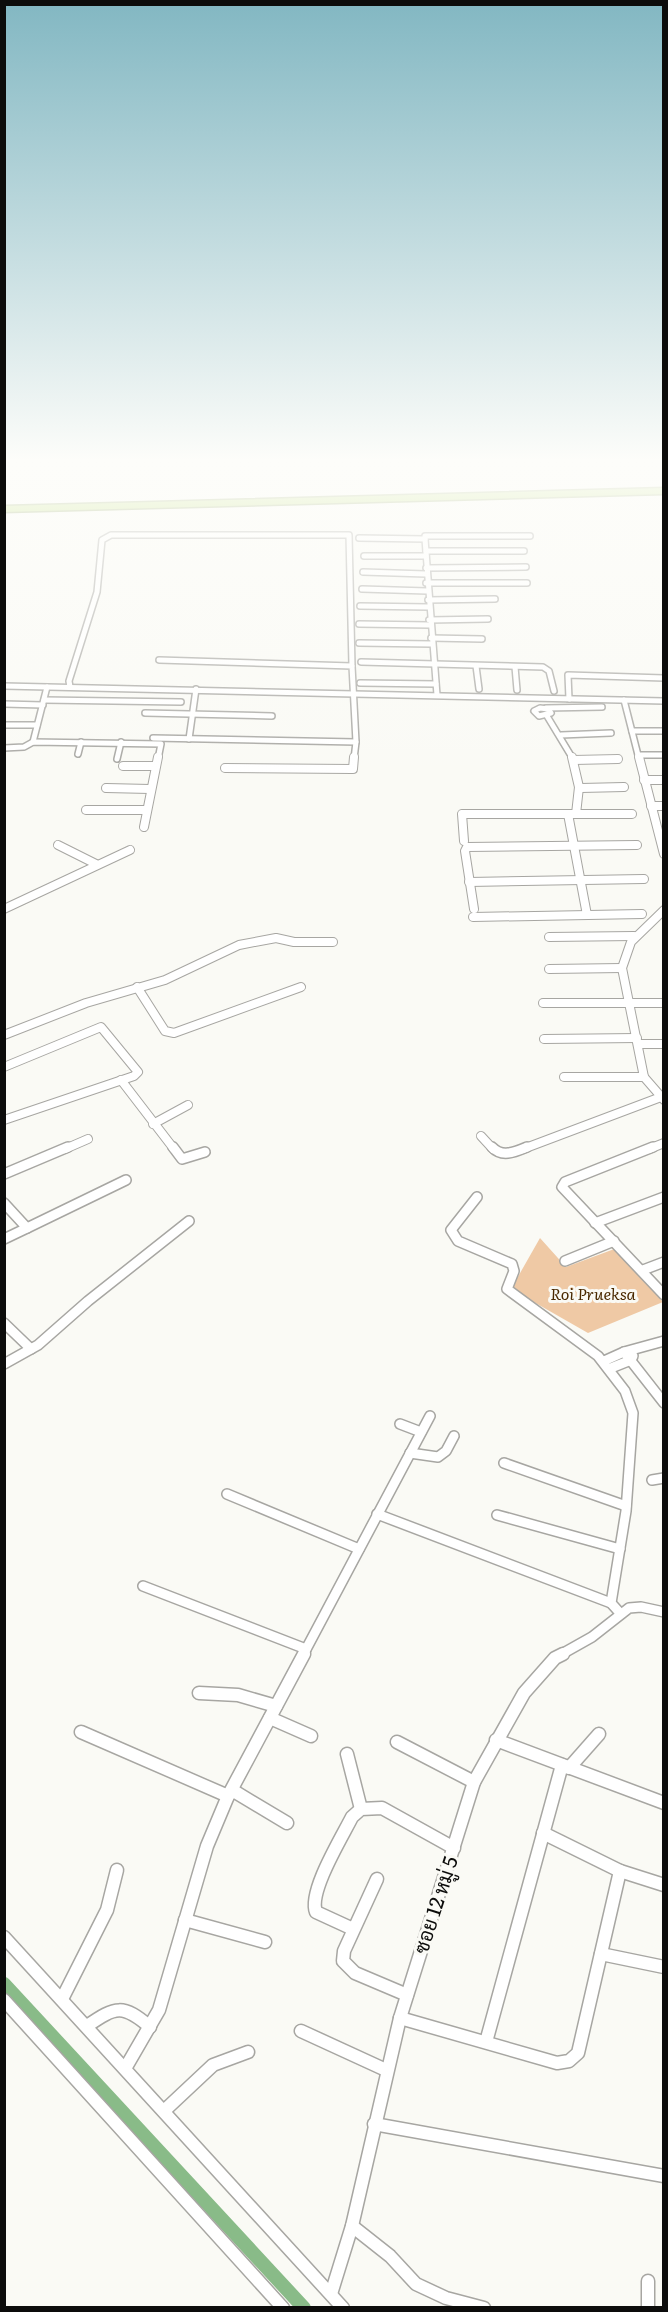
<svg xmlns="http://www.w3.org/2000/svg" width="668" height="2312" font-family="Literata,Sarabun,serif">
<style>
.green{fill:#efc9a5}
.lines{fill:none;stroke-linecap:round;stroke-linejoin:round}
.canal{stroke:#89bb88;stroke-width:14}
.minor-far3-casing{stroke:#a7a6a2;stroke-width:8}
.minor-far2-casing{stroke:#a7a6a2;stroke-width:10}
.minor-far1-casing{stroke:#a7a6a2;stroke-width:12}
.minor-casing{stroke:#a7a6a2;stroke-width:15}
.motorway-casing{stroke:#77903f;stroke-width:3}
.minor-far3{stroke:#fff;stroke-width:5}
.minor-far2{stroke:#fff;stroke-width:8}
.minor-far1{stroke:#fff;stroke-width:9}
.minor{stroke:#fff;stroke-width:12}
.motorway{fill:#b0d75b;fill-rule:evenodd}
.labels{text-anchor:middle;stroke-width:6;stroke-linejoin:round;paint-order:stroke}
.park-label{font-size:16px;font-style:italic;fill:#4a2900;stroke:#fafaf5}
.near-street-label{font-size:20px;fill:#0c0c0b;stroke:#fafaf5}
</style>
<rect width="100%" height="100%" fill="#fafaf5"/>
<polygon class="green" points="540,1238 566,1267 617,1248 663,1302 588,1333 511,1289"/>
<g class="lines">
<polyline class="canal" points="4,1984 304,2308"/>
<g class="minor-far3-casing">
<g id="minor-far3">
<polyline points="359,538 425,539 437,695"/>
<polyline points="425,539 425,536 530,536"/>
<polyline points="426,551 524,551"/>
<polyline points="364,556 426,556"/>
<polyline points="426,568 526,567"/>
<polyline points="363,572 426,574"/>
<polyline points="426,583 527,583"/>
<polyline points="362,589 427,591"/>
<polyline points="428,600 495,599"/>
<polyline points="360,606 428,607"/>
<polyline points="429,620 488,619"/>
<polyline points="359,624 430,625"/>
<polyline points="431,638 482,639"/>
<polyline points="359,643 432,644"/>
<polyline points="159,660 352,666 356,742 354,759"/>
<polyline points="361,662 543,667 549,671 554,691"/>
<polyline points="476,666 479,689"/>
<polyline points="515,667 517,690"/>
<polyline points="360,683 436,684"/>
<polyline points="4,686 664,701"/>
<polyline points="70,687 69,681 97,592 102,540 111,535 349,535 352,666"/>
<polyline points="569,699 568,675 664,678"/>
<polyline points="44,700 181,702"/>
<polyline points="624,700 639,759"/>
<polyline points="4,704 43,705"/>
<polygon points="540,708 548,709 551,713 539,716 534,711"/>
<polyline points="546,708 602,707"/>
<polyline points="145,713 272,716"/>
<polyline points="547,716 573,759"/>
<polyline points="4,725 37,725"/>
<polyline points="632,731 664,731"/>
<polyline points="561,735 611,733"/>
<polyline points="153,738 356,742"/>
<polyline points="189,739 196,689"/>
<polyline points="33,742 47,687"/>
<polyline points="4,748 24,747 33,742 161,744 158,759"/>
<polyline points="78,754 81,742"/>
<polyline points="638,755 664,755"/>
<polyline points="117,759 121,742"/>
</g>
</g>
<g class="minor-far2-casing">
<g id="minor-far2">
<polyline points="572,757 579,787 576,814"/>
<polyline points="639,757 664,854"/>
<polyline points="574,760 618,759"/>
<polyline points="123,766 155,766"/>
<polyline points="225,768 353,769 354,757"/>
<polyline points="644,780 664,780"/>
<polyline points="106,788 150,789"/>
<polyline points="581,788 624,787"/>
<polyline points="651,806 664,806"/>
<polyline points="86,810 147,810"/>
<polyline points="568,814 587,915"/>
<polyline points="144,827 158,757"/>
<polyline points="464,841 462,814 632,814"/>
<polyline points="58,845 96,864"/>
<polyline points="469,882 644,879"/>
<polyline points="4,909 130,850"/>
<polyline points="474,909 465,851 467,847 637,845"/>
<polyline points="664,910 631,942 622,968 644,1077 664,1100"/>
<polyline points="473,917 642,914"/>
<polyline points="549,937 634,936"/>
<polyline points="549,969 622,968"/>
<polyline points="137,987 165,1031 174,1033 301,987"/>
<polyline points="543,1003 664,1003"/>
<polyline points="4,1035 86,1003 165,980 239,945 276,938 294,942 333,942"/>
<polyline points="544,1039 637,1038"/>
<polyline points="638,1044 664,1044"/>
<polyline points="4,1067 101,1027 138,1072 134,1076 4,1120"/>
<polyline points="564,1077 644,1077"/>
<polyline points="121,1080 174,1149"/>
<polyline points="153,1124 188,1105"/>
<polyline points="481,1136 493,1149"/>
<polyline points="65,1149 88,1139"/>
<polyline points="523,1149 661,1097"/>
<polyline points="649,1149 664,1143"/>
</g>
</g>
<g class="minor-far1-casing">
<g id="minor-far1">
<polyline points="173,1147 182,1159 205,1152"/>
<path d="M492,1147c10,11 23,5 35,0"/>
<polyline points="653,1147 565,1182 562,1187 664,1295"/>
<polyline points="4,1174 68,1147"/>
<polyline points="477,1197 451,1230 458,1241 512,1264 514,1271 507,1289 598,1356 625,1391 633,1413 626,1511 611,1603 620,1613"/>
<polyline points="4,1203 27,1228 4,1239"/>
<polyline points="595,1223 664,1197"/>
<polyline points="27,1228 126,1180"/>
<polyline points="565,1261 614,1241"/>
<polyline points="643,1270 664,1262"/>
<polyline points="4,1323 31,1349"/>
<polyline points="624,1352 664,1403"/>
<polyline points="604,1361 624,1352 664,1341"/>
<polyline points="4,1364 38,1345 88,1301 189,1221"/>
<polyline points="611,1368 631,1360 633,1356"/>
<polyline points="400,1424 421,1432"/>
<polyline points="410,1453 438,1457 446,1451 454,1436"/>
<polyline points="504,1463 626,1506"/>
<polyline points="652,1480 664,1478"/>
<polyline points="227,1494 359,1549"/>
<polyline points="377,1514 611,1603"/>
<polyline points="497,1515 620,1549"/>
<polyline points="143,1586 306,1649"/>
<polyline points="303,1655 430,1416"/>
<polyline points="560,1655 592,1637 629,1608 641,1607 664,1612"/>
</g>
</g>
<g class="minor-casing">
<g id="minor">
<polyline points="199,1693 238,1695 276,1706"/>
<polyline points="270,1718 311,1736"/>
<polyline points="81,1732 228,1796"/>
<polyline points="496,1740 664,1803"/>
<polyline points="397,1742 474,1782"/>
<polyline points="347,1754 361,1809"/>
<polyline points="569,1768 599,1734"/>
<polyline points="232,1790 287,1823"/>
<polyline points="620,1871 664,1885"/>
<polyline points="377,1879 344,1951 343,1961 355,1973 407,1995"/>
<polyline points="185,1920 265,1942"/>
<path d="M353,1929l-37,-17c-8,-20 26,-75 36,-95l9,-8 21,-1 72,40"/>
<polyline points="4,1937 343,2308"/>
<polyline points="601,1954 664,1967"/>
<polyline points="62,1999 107,1910 117,1870"/>
<polyline points="4,2000 283,2308"/>
<polyline points="400,2018 557,2063 569,2061 578,2053 620,1871 543,1833"/>
<path d="M87,2026c29,-20 36,-22 63,1"/>
<polyline points="301,2031 386,2070"/>
<polyline points="486,2042 562,1765"/>
<polyline points="126,2067 159,2010 207,1846 228,1796 304,1654"/>
<polyline points="165,2110 213,2065 248,2052"/>
<polyline points="374,2124 664,2176"/>
<polyline points="352,2226 390,2256 416,2284 446,2298 484,2308"/>
<polyline points="648,2281 648,2308"/>
<polyline points="331,2294 352,2226 400,2018 474,1782 524,1693 555,1658 563,1654"/>
</g>
</g>
<g class="motorway-casing">
<polygon id="motorway" points="664,488 664,494 4,512 4,506"/>
</g>
<use href="#minor-far3" class="minor-far3"/>
<use href="#minor-far2" class="minor-far2"/>
<use href="#minor-far1" class="minor-far1"/>
<use href="#minor" class="minor"/>
<use href="#motorway" class="motorway"/>
</g>
<linearGradient id="sky" x2="0" y2="1"><stop stop-color="#82b7c2"/><stop offset="0.59" stop-color="#fdfdfa"/><stop offset="1" stop-color="#fdfdfa" stop-opacity="0"/></linearGradient>
<rect width="668" height="781" fill="url(#sky)"/>
<g class="labels">
<g class="park-label">
<text x="593" y="1300">Roi Prueksa</text>
</g>
<g class="near-street-label">
<text transform="translate(436 1905) rotate(-72)" y="7">ซอย 12 หมู่ 5</text>
</g>
</g>
<rect width="668" height="2312" fill="none" stroke="#0c0c0b" stroke-width="12"/>
</svg>
